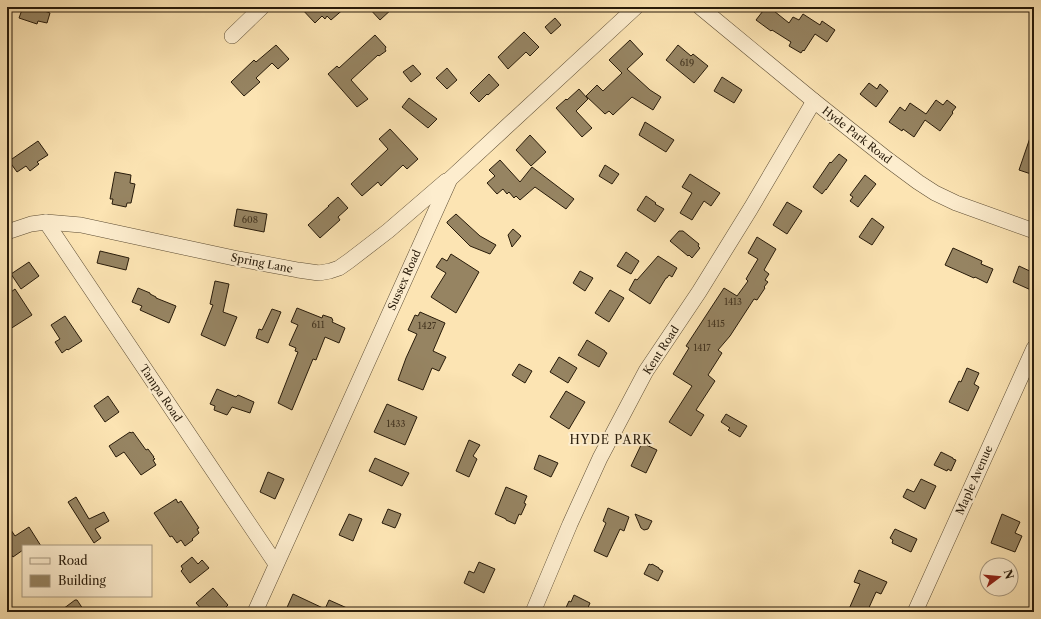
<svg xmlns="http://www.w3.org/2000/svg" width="1041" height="619" font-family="'Libre Caslon Text',serif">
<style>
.building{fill:#968462;stroke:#281b0a}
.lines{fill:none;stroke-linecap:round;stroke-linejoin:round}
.minor-casing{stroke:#5d4d34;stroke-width:16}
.minor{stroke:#fdedce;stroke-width:15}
.labels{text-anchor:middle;stroke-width:4;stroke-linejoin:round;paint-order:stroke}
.number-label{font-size:9px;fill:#443520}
.street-label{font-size:11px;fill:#281b0a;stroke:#fdedce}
.neighbourhood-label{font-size:12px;letter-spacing:1px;fill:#281b0a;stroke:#fdedce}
</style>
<rect width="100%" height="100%" fill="#fce4b3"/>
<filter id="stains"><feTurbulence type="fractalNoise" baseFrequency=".005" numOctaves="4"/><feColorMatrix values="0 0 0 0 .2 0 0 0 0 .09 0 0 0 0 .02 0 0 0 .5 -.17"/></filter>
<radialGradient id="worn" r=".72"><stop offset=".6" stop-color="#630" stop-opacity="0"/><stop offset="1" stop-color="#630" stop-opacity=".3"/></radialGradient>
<g class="building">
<polygon points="23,7 34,7 50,13 47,23 38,21 37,24 19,18"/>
<polygon points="300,7 346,7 331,20 327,16 325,19 322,16 315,23"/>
<polygon points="368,7 394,7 380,20"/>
<polygon points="766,7 777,7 774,11 789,23 793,17 799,20 803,14 820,25 822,21 835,30 827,42 815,34 804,51 803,50 801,53 789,46 791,42 772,30 771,31 756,20"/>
<polygon points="555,18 561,25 551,34 545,27"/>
<polygon points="524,32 539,47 530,56 526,52 508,69 498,57"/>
<polygon points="375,35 386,47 385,49 386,51 379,56 378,55 351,80 368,99 357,107 328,74 337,66 339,68"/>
<polygon points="630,40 643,54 627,69 650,90 661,97 653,110 632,97 613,115 609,111 605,114 586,96 597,85 603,91 622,73 609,60"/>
<polygon points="276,45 289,59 278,69 272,63 256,78 260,82 244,96 231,82 254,60 256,62"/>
<polygon points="678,45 691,56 693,54 708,66 694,83 666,60"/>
<polygon points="413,65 421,74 411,82 403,72"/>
<polygon points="447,68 457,80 447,89 436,78"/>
<polygon points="489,74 499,85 488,95 487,94 479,102 470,93"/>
<polygon points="722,77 742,90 734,103 714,91"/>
<polygon points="869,83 877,89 880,84 888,91 876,107 860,94"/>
<polygon points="579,89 588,99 576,111 592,128 582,137 556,108 566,99 567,100"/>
<polygon points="409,98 437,119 428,128 402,107"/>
<polygon points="936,100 943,105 947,100 956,107 952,112 953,113 940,131 925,120 914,137 903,129 902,131 889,122 900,107 905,111 910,103 926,114"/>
<polygon points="645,122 674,140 666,152 639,135"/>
<polygon points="390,129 418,159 407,169 403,165 381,186 378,182 362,196 351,184 388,149 379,139"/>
<polygon points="1032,132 1034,133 1034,175 1019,170"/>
<polygon points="530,135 546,152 531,166 516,150"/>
<polygon points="38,141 48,155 37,162 39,164 30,171 26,166 17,172 9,161"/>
<polygon points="839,154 847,160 826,190 826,189 822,194 813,187 830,162 831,163"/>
<polygon points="500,160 520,182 532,167 574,199 566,209 535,187 520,200 516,196 514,198 509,192 507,194 503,189 497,194 487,183 495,176 489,170"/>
<polygon points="605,165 619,174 612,184 599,176"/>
<polygon points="115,172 131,175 130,183 135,184 131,203 127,203 126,207 112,204 113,199 110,199"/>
<polygon points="690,174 720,193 711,206 704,201 692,220 680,213 692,193 682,187"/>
<polygon points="865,175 876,184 858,207 850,201 853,197 850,195"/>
<polygon points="646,196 656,203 655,204 664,209 655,222 637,210"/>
<polygon points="338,197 348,208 338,217 340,220 320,238 308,225 329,206 328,206"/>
<polygon points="787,202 802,211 787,234 773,225"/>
<polygon points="237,209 267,214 264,232 234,226"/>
<polygon points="456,214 480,236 496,245 490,254 470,246 447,223 447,222"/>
<polygon points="872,218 884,227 872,245 859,237"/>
<polygon points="513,229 521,236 512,247 508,235"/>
<polygon points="679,231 683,231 699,244 698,246 700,248 692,258 689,255 688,256 670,241"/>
<polygon points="757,237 776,249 764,270 769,274 765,280 768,282 764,287 765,288 757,300 754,299 730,336 718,350 722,353 708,375 715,381 696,410 704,415 691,436 669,422 692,386 673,374 689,348 686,346 724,288 737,296 748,281 746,279 758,259 748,253"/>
<polygon points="953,248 982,261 981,264 993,269 987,283 975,277 974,278 945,265"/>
<polygon points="100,251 129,258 126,270 97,263"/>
<polygon points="626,252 639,261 631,274 617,266"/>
<polygon points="451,254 479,272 456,313 431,297 446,273 436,267 442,258 447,261"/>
<polygon points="658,256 677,268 672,277 669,275 667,278 666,278 650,304 629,290 635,279 637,280"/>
<polygon points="29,262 39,276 21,289 11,274"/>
<polygon points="1019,266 1034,273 1034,283 1031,290 1013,282"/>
<polygon points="580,271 593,278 585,291 573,283"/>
<polygon points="215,281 229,284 223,312 237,317 225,346 201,335 213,305 210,304"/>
<polygon points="138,288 150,293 150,294 156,297 156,298 176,306 169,323 140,310 142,306 132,302"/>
<polygon points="15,289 32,315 7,331 7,295"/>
<polygon points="610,290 624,298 609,322 595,313"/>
<polygon points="297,308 322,318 323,315 332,318 332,319 333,320 332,322 345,328 339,343 325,337 316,360 313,359 292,410 278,403 298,352 295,351 296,348 289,345 298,325 291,322"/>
<polygon points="272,309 281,312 268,343 256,338 259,329 262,330"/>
<polygon points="420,312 445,323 433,351 446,357 439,371 432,368 423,390 398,380 406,358 417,334 408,330 415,315 418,316"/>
<polygon points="65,316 82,341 68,350 67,349 62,353 55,342 60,339 51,325"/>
<polygon points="587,340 605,351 605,352 607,353 599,367 578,355"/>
<polygon points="559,357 577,368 568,383 550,372"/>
<polygon points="519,364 532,371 525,383 512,375"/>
<polygon points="967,368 979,373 974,384 979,387 968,411 949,402 959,381 961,382"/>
<polygon points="217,389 236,397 238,395 254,402 250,413 232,407 227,415 214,410 215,406 210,404"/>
<polygon points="566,391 585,402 569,429 550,417"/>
<polygon points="108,396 119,412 105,422 94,406"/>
<polygon points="387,404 417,417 405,445 374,432"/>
<polygon points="726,414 747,426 740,437 728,430 730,428 721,422"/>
<polygon points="130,432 131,433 133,432 146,450 148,449 154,457 153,457 155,459 153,460 156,465 141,475 124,452 116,457 109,446"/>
<polygon points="469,440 480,445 473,456 477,459 469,477 456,471"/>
<polygon points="642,443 657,450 646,473 631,466"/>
<polygon points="941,452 953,458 953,459 956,460 951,471 948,469 947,471 934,465"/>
<polygon points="539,455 558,463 551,477 534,469"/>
<polygon points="375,458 409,473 402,486 369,471"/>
<polygon points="268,472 284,479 275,499 260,492"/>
<polygon points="921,479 936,486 925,509 903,497 907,489 914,492"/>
<polygon points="506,487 527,496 524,503 526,504 521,515 519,514 515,524 506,520 506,519 495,514"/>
<polygon points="76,497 89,519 104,512 109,521 95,529 101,538 94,543 68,502"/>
<polygon points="176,499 178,503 181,501 199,528 197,529 199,533 192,539 193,540 185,546 181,540 177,543 172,536 170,537 154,513"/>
<polygon points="608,508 629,517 624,531 620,529 607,557 594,551 606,523 603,521"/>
<polygon points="388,509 401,514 397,524 395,528 382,523"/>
<polygon points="349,514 362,519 353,541 339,535"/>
<polygon points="635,514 652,521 648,529 644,530 641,528"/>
<polygon points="1002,514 1020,522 1015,533 1022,536 1015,552 991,543"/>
<polygon points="7,524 15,536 29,527 41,546 23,546 23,550 13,557 7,549"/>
<polygon points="895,529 917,539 911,552 892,543 893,540 890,538"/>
<polygon points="192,557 198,564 202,560 209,568 190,583 181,571 183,569 181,566"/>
<polygon points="479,562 495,569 484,593 464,583 469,571 474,573"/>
<polygon points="649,564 651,565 652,564 659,568 659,569 663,571 658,581 644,574"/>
<polygon points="859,570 887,582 881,594 876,592 867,612 856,612 849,609 860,584 854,582"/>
<polygon points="213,588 228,605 221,612 204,612 196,603"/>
<polygon points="293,594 325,609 329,600 356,612 285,612"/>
<polygon points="574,595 590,603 587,610 592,612 564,612 569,601 571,602"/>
<polygon points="75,600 77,600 85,612 59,612"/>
</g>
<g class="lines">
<g class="minor-casing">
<g id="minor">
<polyline points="700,7 814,101 887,159 918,182 935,193 956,203 1034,231"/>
<polyline points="232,36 262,7"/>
<polyline points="46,222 276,564"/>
<polyline points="7,232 31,224 46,222 81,225 234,258 298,270 319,273 330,271 339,268 349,261 388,231 446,181"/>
<polyline points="255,612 450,179 636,7"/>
<polyline points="533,612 570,524 600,458 646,371 699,292 751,208 814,101"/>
<polyline points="915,612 1034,348"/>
</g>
</g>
<use href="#minor" class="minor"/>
</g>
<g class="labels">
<g class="number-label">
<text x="687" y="66">619</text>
<text x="250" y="223">608</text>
<text x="733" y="305">1413</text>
<text x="716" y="327">1415</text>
<text x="318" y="328">611</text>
<text x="427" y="329">1427</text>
<text x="702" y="351">1417</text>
<text x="396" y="427">1433</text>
</g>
<g class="street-label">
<text transform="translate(857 135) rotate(38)" y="4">Hyde Park Road</text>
<text transform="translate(262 263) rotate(11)" y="4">Spring Lane</text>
<text transform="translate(404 280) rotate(-66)" y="4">Sussex Road</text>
<text transform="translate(661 350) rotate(-57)" y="4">Kent Road</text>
<text transform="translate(161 393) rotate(56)" y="4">Tampa Road</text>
<text transform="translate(974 480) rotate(-66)" y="4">Maple Avenue</text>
</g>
<g class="neighbourhood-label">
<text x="611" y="444">HYDE PARK</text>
</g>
</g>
<rect width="1041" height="619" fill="none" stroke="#fce4b3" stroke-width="24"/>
<rect x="8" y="8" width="1025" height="603" fill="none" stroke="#281b0a" stroke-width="2"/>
<rect x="12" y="12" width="1017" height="595" fill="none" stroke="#281b0a"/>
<rect x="22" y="545" width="130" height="52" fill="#fdedce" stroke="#a89980"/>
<rect x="30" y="558" width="20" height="6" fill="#fdedce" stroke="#a89980"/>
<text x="58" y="565" font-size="12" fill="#281b0a">Road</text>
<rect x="30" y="575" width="20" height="12" fill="#968462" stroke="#a89980"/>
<text x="58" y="585" font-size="12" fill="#281b0a">Building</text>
<g transform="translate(999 577) rotate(74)"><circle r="19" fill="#fdedce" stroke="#a89980"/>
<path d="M0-3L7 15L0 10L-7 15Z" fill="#8f2418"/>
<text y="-6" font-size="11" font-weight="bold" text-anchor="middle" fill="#281b0a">N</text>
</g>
<rect width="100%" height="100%" filter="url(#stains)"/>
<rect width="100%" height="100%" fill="url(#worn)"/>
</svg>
